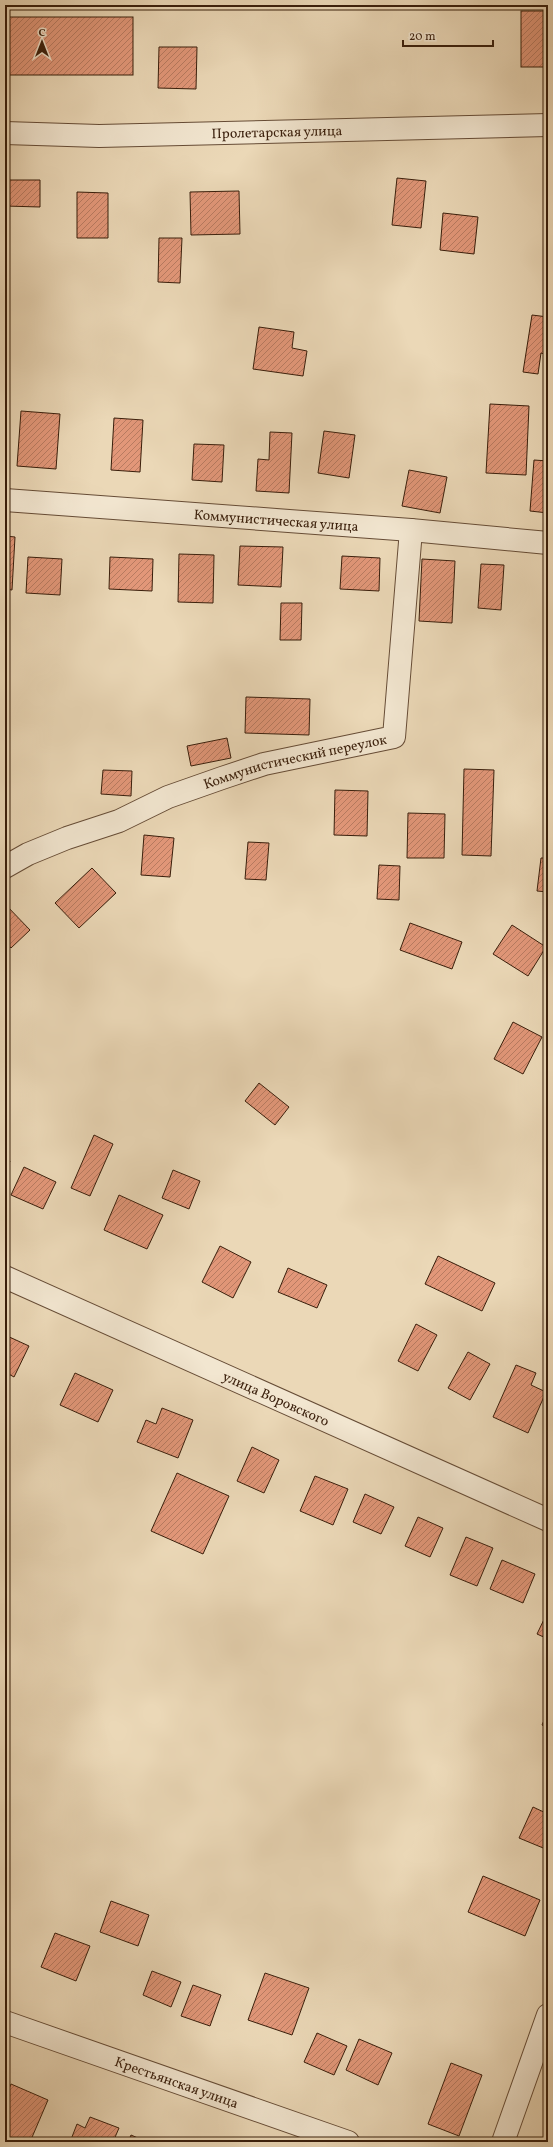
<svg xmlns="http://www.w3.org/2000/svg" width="553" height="2147" font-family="Vollkorn,serif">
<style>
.building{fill:url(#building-hatch);stroke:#391e0b}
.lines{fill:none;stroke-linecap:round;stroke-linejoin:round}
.street-casing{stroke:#664c36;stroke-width:24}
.street{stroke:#f2e6d0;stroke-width:22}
.labels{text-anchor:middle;stroke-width:3.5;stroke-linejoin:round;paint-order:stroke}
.street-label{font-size:14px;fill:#391e0b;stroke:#f2e6d0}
</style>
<defs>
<pattern id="building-hatch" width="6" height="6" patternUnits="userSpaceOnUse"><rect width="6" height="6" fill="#e29779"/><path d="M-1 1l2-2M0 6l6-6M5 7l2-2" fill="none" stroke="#b87b61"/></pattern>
</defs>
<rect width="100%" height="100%" fill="#ebd8b7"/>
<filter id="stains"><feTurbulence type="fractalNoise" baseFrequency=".005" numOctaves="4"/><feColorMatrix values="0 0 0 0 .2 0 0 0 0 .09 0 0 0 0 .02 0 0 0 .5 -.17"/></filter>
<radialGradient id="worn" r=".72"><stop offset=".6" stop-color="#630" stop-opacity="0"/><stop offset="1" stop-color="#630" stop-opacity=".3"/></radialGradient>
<g class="building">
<polygon points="236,5 418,5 418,6 236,9"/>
<rect x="521" y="11" width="27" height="56"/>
<rect x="5" y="17" width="128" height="58"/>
<polygon points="159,47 197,47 196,89 158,88"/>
<polygon points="397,178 426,181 421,228 392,225"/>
<polygon points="5,180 40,180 40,207 5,206"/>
<polygon points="239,191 240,234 191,235 190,192"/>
<polygon points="77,192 108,193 108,238 77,238"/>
<polygon points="443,213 478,217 474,254 440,250"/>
<polygon points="159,238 182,238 180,283 158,282"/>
<polygon points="532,315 548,317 548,355 541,353 538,374 523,372"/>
<polygon points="259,327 294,332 292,348 307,351 303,376 253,369"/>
<polygon points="490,404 529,406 526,475 486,473"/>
<polygon points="21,411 60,414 56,469 17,466"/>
<polygon points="114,418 143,420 140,472 111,470"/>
<polygon points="324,431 355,435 349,478 318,473"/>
<polygon points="270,432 292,433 289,493 256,491 258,459 269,460"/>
<polygon points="194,444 224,445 222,482 192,480"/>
<polygon points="534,460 548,461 548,513 530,511"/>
<polygon points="409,470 447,477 440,513 402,506"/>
<polygon points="5,536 15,537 12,590 5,589"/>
<polygon points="240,546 283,547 281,587 238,585"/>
<polygon points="179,554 214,555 213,603 178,602"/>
<polygon points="342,556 380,558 379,591 340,589"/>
<polygon points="28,557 62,559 60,595 26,593"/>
<polygon points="110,557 153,559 152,591 109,589"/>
<polygon points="422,559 455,561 452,623 419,621"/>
<polygon points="481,564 504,565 501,610 478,608"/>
<polygon points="281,603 302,603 301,640 280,640"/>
<polygon points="246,697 310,699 309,735 245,733"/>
<polygon points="227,738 231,758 191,766 187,746"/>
<polygon points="464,769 494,770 491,856 462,855"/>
<polygon points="103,770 132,771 131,796 101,794"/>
<polygon points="335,790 368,791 367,836 334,835"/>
<polygon points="408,813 445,814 444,858 407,858"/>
<polygon points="144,835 174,838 170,877 141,875"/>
<polygon points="248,842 269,843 266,880 245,879"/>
<polygon points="541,858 548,858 548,892 537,891"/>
<polygon points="379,865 400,866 399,900 377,899"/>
<polygon points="92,868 116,893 79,928 55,903"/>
<polygon points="5,904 30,930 11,948 5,941"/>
<polygon points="410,923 462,942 452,969 400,950"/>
<polygon points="512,925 546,947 528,976 493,954"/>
<polygon points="513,1022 542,1037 523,1074 494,1059"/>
<polygon points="259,1083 289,1107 275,1125 245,1101"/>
<polygon points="94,1135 113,1144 90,1196 71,1188"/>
<polygon points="5,1159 10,1161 5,1173"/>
<polygon points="24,1167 56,1182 43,1209 11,1195"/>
<polygon points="173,1170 200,1181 189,1209 162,1198"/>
<polygon points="119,1195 163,1215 147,1249 104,1230"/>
<polygon points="220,1246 251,1262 233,1298 202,1282"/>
<polygon points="438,1256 495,1283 482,1311 425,1284"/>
<polygon points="288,1268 327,1285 317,1308 278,1292"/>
<polygon points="416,1324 437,1335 418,1371 398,1361"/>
<polygon points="5,1335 29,1346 14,1377 5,1372"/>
<polygon points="468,1352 490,1364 470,1400 448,1388"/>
<polygon points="516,1365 536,1373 531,1385 546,1392 528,1433 493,1417"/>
<polygon points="75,1373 113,1390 98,1422 60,1405"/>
<polygon points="162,1408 193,1420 178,1458 137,1442 146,1420 156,1424"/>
<polygon points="252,1447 279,1460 264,1493 237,1481"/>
<polygon points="177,1473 229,1496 203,1554 151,1531"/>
<polygon points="315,1476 348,1489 333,1525 300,1511"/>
<polygon points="365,1494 394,1507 381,1534 353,1522"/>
<polygon points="418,1517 443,1528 430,1557 405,1546"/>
<polygon points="466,1537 493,1548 477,1586 450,1575"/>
<polygon points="502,1560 535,1574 523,1603 490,1589"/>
<polygon points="548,1611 548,1639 537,1634"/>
<polygon points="548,1711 548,1728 542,1725"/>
<polygon points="533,1807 548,1814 548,1850 519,1838"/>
<polygon points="483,1876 540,1900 525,1936 468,1912"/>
<polygon points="111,1901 149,1915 138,1946 100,1932"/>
<polygon points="55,1933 90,1946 76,1981 41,1967"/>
<polygon points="152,1971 181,1982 171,2007 143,1995"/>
<polygon points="265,1973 309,1988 292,2035 248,2020"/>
<polygon points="193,1985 221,1995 210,2026 181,2016"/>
<polygon points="317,2033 347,2046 334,2075 304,2062"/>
<polygon points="359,2039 392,2053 378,2085 346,2070"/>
<polygon points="451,2063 482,2075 459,2136 428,2124"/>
<polygon points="11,2084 48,2100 30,2142 5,2142 5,2098"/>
<polygon points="90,2117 119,2128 113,2142 70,2142 77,2124 85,2128"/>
<polygon points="131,2135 147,2142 128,2142"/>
</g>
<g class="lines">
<g class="street-casing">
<g id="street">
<path id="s1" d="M5,133l94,3 449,-11"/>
<path id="s2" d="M5,500l406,30 137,13"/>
<path id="s3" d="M5,867l23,-13 39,-16 52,-17 49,-24 54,-19 42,-14 130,-27 17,-207"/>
<path id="s4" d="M5,1277l543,243"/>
<path id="s5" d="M5,2022l343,120"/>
<polyline points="503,2142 548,2015"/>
</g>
</g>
<use href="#street" class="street"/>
</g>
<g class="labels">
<g class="street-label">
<text dy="5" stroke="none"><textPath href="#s1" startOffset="272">Пролетарская улица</textPath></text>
<text dy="5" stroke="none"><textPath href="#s2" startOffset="272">Коммунистическая улица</textPath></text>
<text dy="5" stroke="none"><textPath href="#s3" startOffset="310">Коммунистический переулок</textPath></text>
<text dy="5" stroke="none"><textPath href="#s4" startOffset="297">улица Воровского</textPath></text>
<text dy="5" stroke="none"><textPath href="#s5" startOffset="182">Крестьянская улица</textPath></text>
</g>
</g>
<rect width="553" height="2147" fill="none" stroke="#ebd8b7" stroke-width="20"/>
<rect x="6" y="6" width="541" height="2135" fill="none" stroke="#391e0b" stroke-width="2"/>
<rect x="10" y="10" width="533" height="2127" fill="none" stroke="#391e0b"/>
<g transform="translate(42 42)" stroke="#f2e6d0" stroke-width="3" paint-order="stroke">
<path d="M0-3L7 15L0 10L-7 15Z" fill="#391e0b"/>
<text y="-6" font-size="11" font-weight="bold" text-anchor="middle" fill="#391e0b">С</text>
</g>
<path d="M403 40v6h90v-6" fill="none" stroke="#391e0b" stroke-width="2"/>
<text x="409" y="40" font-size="12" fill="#391e0b" stroke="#f2e6d0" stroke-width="3" paint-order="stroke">20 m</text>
<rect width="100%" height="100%" filter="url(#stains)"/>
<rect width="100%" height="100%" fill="url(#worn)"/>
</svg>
